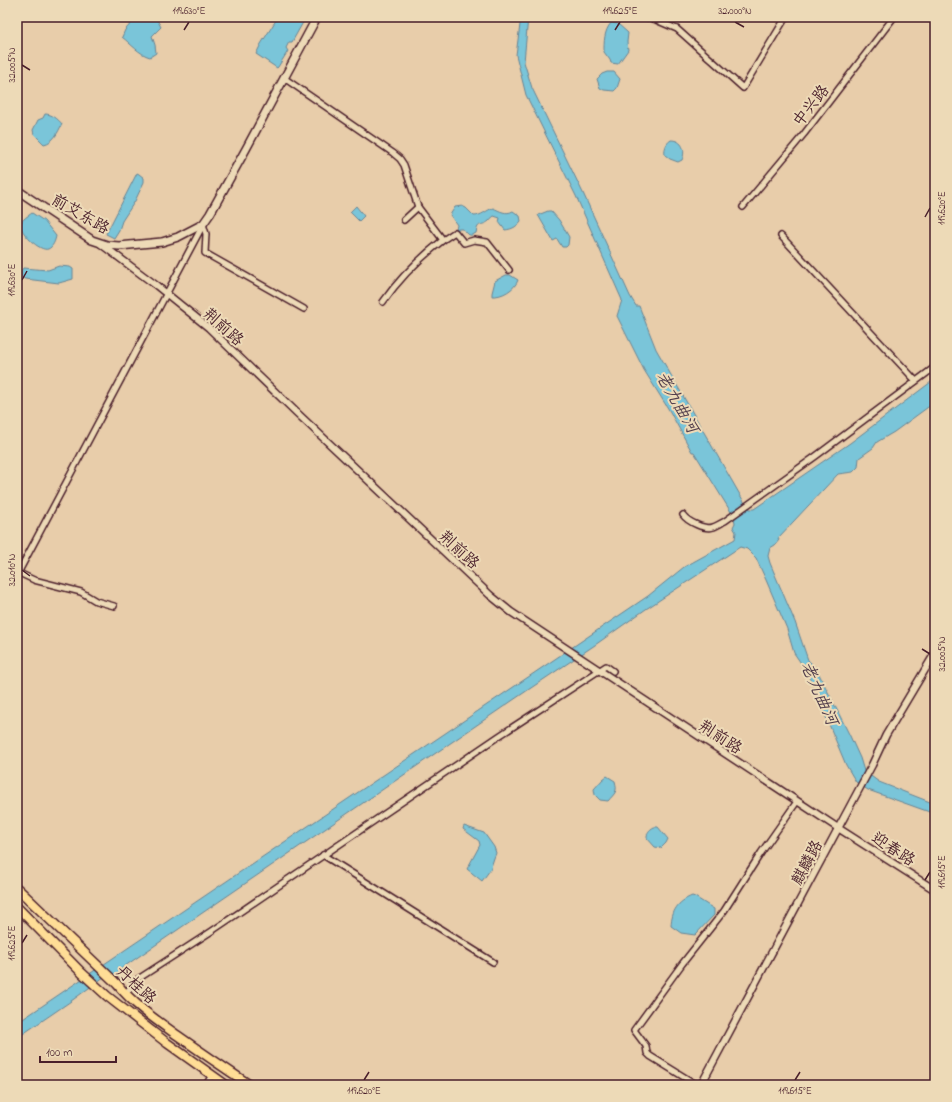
<svg xmlns="http://www.w3.org/2000/svg" width="952" height="1102" font-family="'Indie Flower','LXGW WenKai TC',sans-serif">
<style>
.water{fill:#7ac5d9;stroke:#678393}
.lines{fill:none;stroke-linecap:round;stroke-linejoin:round}
.minor-casing{stroke:#4a1f2b;stroke-width:8}
.tertiary-casing{stroke:#4a1f2b;stroke-width:9}
.secondary-casing{stroke:#4a1f2b;stroke-width:10}
.primary-casing{stroke:#4a1f2b;stroke-width:11}
.minor{stroke:#eddab7;stroke-width:5}
.tertiary{stroke:#eddab7;stroke-width:6}
.secondary{stroke:#eddab7;stroke-width:7}
.primary{stroke:#ffdd96;stroke-width:8}
.ticks{fill:none;stroke:#4a1f2b;stroke-width:1.5}
.labels{text-anchor:middle;stroke-width:4;stroke-linejoin:round;paint-order:stroke}
.street-label{font-size:16px;fill:#4a1f2b;stroke:#eddab7}
.water-label{font-size:17px;font-style:italic;fill:#54404e;stroke:#eddab7}
.neatline{fill:none;stroke:#4a1f2b;stroke-width:1.5}
.ticks-label{font-size:10px;text-anchor:middle;fill:#4a1f2b}
</style>
<rect width="100%" height="100%" fill="#e8cdaa"/>
<filter id="ink" filterUnits="userSpaceOnUse"><feTurbulence type="fractalNoise" baseFrequency=".025" numOctaves="2"/><feDisplacementMap in="SourceGraphic" scale="8" xChannelSelector="R" yChannelSelector="G"/><feConvolveMatrix kernelMatrix="1 2 1 2 8 2 1 2 1" color-interpolation-filters="sRGB"/></filter>
<g filter="url(#ink)">
<g class="water">
<path d="M137,17l9,3 10,-2 5,9 -9,9 3,9 1,8 -6,4c-11,-3 -19,-13 -28,-20l3,-7z"/>
<polygon points="278,17 306,17 292,42 289,42 286,48 288,51 278,67 277,68 256,54 261,44"/>
<polygon points="521,17 528,17 524,62 532,88 583,193 630,296 636,306 639,306 656,349 747,507 750,509 754,509 850,443 935,379 935,402 894,432 877,442 873,448 859,458 858,467 853,472 838,474 778,538 779,540 775,545 770,548 768,556 770,563 795,622 808,660 816,668 850,736 860,758 864,771 879,782 935,804 935,814 868,790 856,782 846,765 807,672 794,653 787,629 766,580 756,558 747,549 740,547 646,609 595,645 525,692 122,968 119,974 113,976 108,974 74,999 17,1038 17,1023 648,596 684,567 735,539 736,532 733,527 735,523 734,517 694,452 692,452 669,410 644,370 617,316 622,300 576,196 526,95 516,55"/>
<path d="M611,23l7,1 10,9 -1,9 1,8 -10,14 -7,-1 -1,-3 -6,-8c0,-10 0,-21 7,-29z"/>
<polygon points="607,72 614,72 620,79 617,88 614,91 604,90 600,88 597,79 602,74"/>
<path d="M45,114c7,0 13,5 17,10 -4,8 -8,18 -18,20l-10,-10 -1,-4 5,-10 5,-2z"/>
<path d="M671,140c12,0 15,11 11,20l-4,2 -8,-3 -5,-4c-1,-6 1,-12 6,-15z"/>
<polygon points="137,173 139,174 144,178 144,182 135,201 122,221 119,230 114,238 106,234"/>
<polygon points="356,206 364,216 359,221 350,212"/>
<path d="M462,206l4,2 8,8c7,0 13,-6 19,-8 7,3 13,7 20,3l7,5 1,5c-5,6 -8,8 -16,9l-6,-8 1,-4 -6,-2c-2,1 -3,3 -5,5 -7,6 -11,0 -13,12 -9,6 -8,-2 -14,-4 -2,0 -4,0 -6,0l1,-4 -7,-10 5,-8z"/>
<polygon points="548,211 551,211 559,220 569,237 568,245 566,247 562,247 557,239 553,241 538,215"/>
<path d="M32,213l12,8 12,15c-1,5 -3,11 -8,13 -8,3 -29,-17 -27,-25 1,-5 7,-8 11,-11z"/>
<polygon points="59,266 70,267 73,269 73,279 59,283 25,279 22,278 21,271 23,268 48,270"/>
<path d="M506,275h4l8,5c-3,9 -16,17 -26,16v-3l3,-12z"/>
<path d="M607,776l8,5c3,11 0,12 -7,20l-8,-1 -5,-5 -1,-6 9,-10z"/>
<polygon points="464,826 484,833 494,847 496,853 494,858 490,870 482,881 467,869 480,845 479,841 463,829"/>
<path d="M654,827h4l10,12 -2,4 -5,5 -6,-1 -8,-9c0,-6 2,-8 7,-11z"/>
<path d="M692,896l3,1 19,12v6l-18,19 -1,1 -14,-2 -10,-7c1,-15 6,-24 21,-30z"/>
</g>
<g class="lines">
<g class="minor-casing">
<g id="minor">
<polyline points="646,17 656,20 677,29 743,88 786,17"/>
<polyline points="284,78 393,153 400,159 404,165 418,207 443,240 455,232 464,243 474,240 487,242 509,270"/>
<polyline points="743,207 804,134 894,17"/>
<polyline points="404,220 418,207"/>
<polyline points="203,224 206,234 205,253 304,309"/>
<polyline points="781,236 916,381"/>
<path d="M383,302c16,-23 37,-44 60,-62"/>
<path d="M683,515c5,7 22,15 30,12 4,-1 8,-4 12,-6l91,-65 119,-89"/>
<polyline points="17,572 34,580 81,592 96,601 114,606"/>
<path d="M17,575c61,-117 124,-233 186,-350"/>
<polyline points="323,855 493,962"/>
<polyline points="125,994 138,979 212,931 499,736 606,666 613,671"/>
<polyline points="206,1085 212,1075"/>
<polyline points="697,1085 650,1056 647,1053 646,1046 634,1030 682,964 724,911 761,853 796,803"/>
</g>
</g>
<g class="tertiary-casing">
<g id="tertiary">
<polyline points="101,244 157,286 209,328 297,413 490,595 511,612 838,828 935,890"/>
<polyline points="701,1085 872,765 886,735 935,653"/>
</g>
</g>
<g class="secondary-casing">
<polyline id="secondary" points="17,190 92,240 107,245 119,246 162,242 178,237 203,224 210,214 246,149 317,17"/>
</g>
<g class="primary-casing">
<g id="primary">
<path d="M17,888l100,96c16,20 39,36 60,51 24,17 49,34 73,50"/>
<polyline points="17,907 82,973 107,996 167,1043 226,1085"/>
</g>
</g>
<use href="#minor" class="minor"/>
<use href="#tertiary" class="tertiary"/>
<use href="#secondary" class="secondary"/>
<use href="#primary" class="primary"/>
</g>
</g>
<path class="ticks" d="M735,22l9,5M184,30l5,-8M615,30l5,-8M22,65l8,5M925,217l5,-9M22,280l5,-9M22,570l8,6M922,649l8,5M925,880l5,-8M22,943l5,-8M364,1080l5,-8M795,1080l5,-8"/>
<g class="labels">
<g class="street-label">
<text transform="translate(810 105) rotate(-52)" y="6">中兴路</text>
<text transform="translate(81 213) rotate(30)" y="6">前艾东路</text>
<text transform="translate(224 326) rotate(42)" y="6">荆前路</text>
<text transform="translate(460 549) rotate(43)" y="6">荆前路</text>
<text transform="translate(721 736) rotate(33)" y="6">荆前路</text>
<text transform="translate(894 848) rotate(33)" y="6">迎春路</text>
<text transform="translate(806 862) rotate(-62)" y="6">麒麟路</text>
<text transform="translate(137 984) rotate(43)" y="6">丹桂路</text>
</g>
<g class="water-label">
<text transform="translate(678 402) rotate(60)" y="6">老九曲河</text>
<text transform="translate(820 693) rotate(66)" y="6">老九曲河</text>
</g>
</g>
<rect width="952" height="1102" fill="none" stroke="#eddab7" stroke-width="44"/>
<path d="M40 1056v6h76v-6" fill="none" stroke="#4a1f2b" stroke-width="2"/>
<text x="46" y="1056" font-size="12" fill="#4a1f2b" stroke="#eddab7" stroke-width="3" paint-order="stroke">100 m</text>
<rect x="22" y="22" width="908" height="1058" class="neatline"/>
<g class="ticks-label">
<text x="189" y="14">119.630°E</text>
<text x="620" y="14">119.625°E</text>
<text x="735" y="14">32.000°N</text>
<text transform="translate(11 65) rotate(-90)" y="4">32.005°N</text>
<text transform="translate(941 208) rotate(-90)" y="4">119.620°E</text>
<text transform="translate(11 280) rotate(-90)" y="4">119.630°E</text>
<text transform="translate(11 570) rotate(-90)" y="4">32.010°N</text>
<text transform="translate(941 654) rotate(-90)" y="4">32.005°N</text>
<text transform="translate(941 872) rotate(-90)" y="4">119.615°E</text>
<text transform="translate(11 943) rotate(-90)" y="4">119.625°E</text>
<text x="364" y="1094">119.620°E</text>
<text x="795" y="1094">119.615°E</text>
</g>
</svg>
